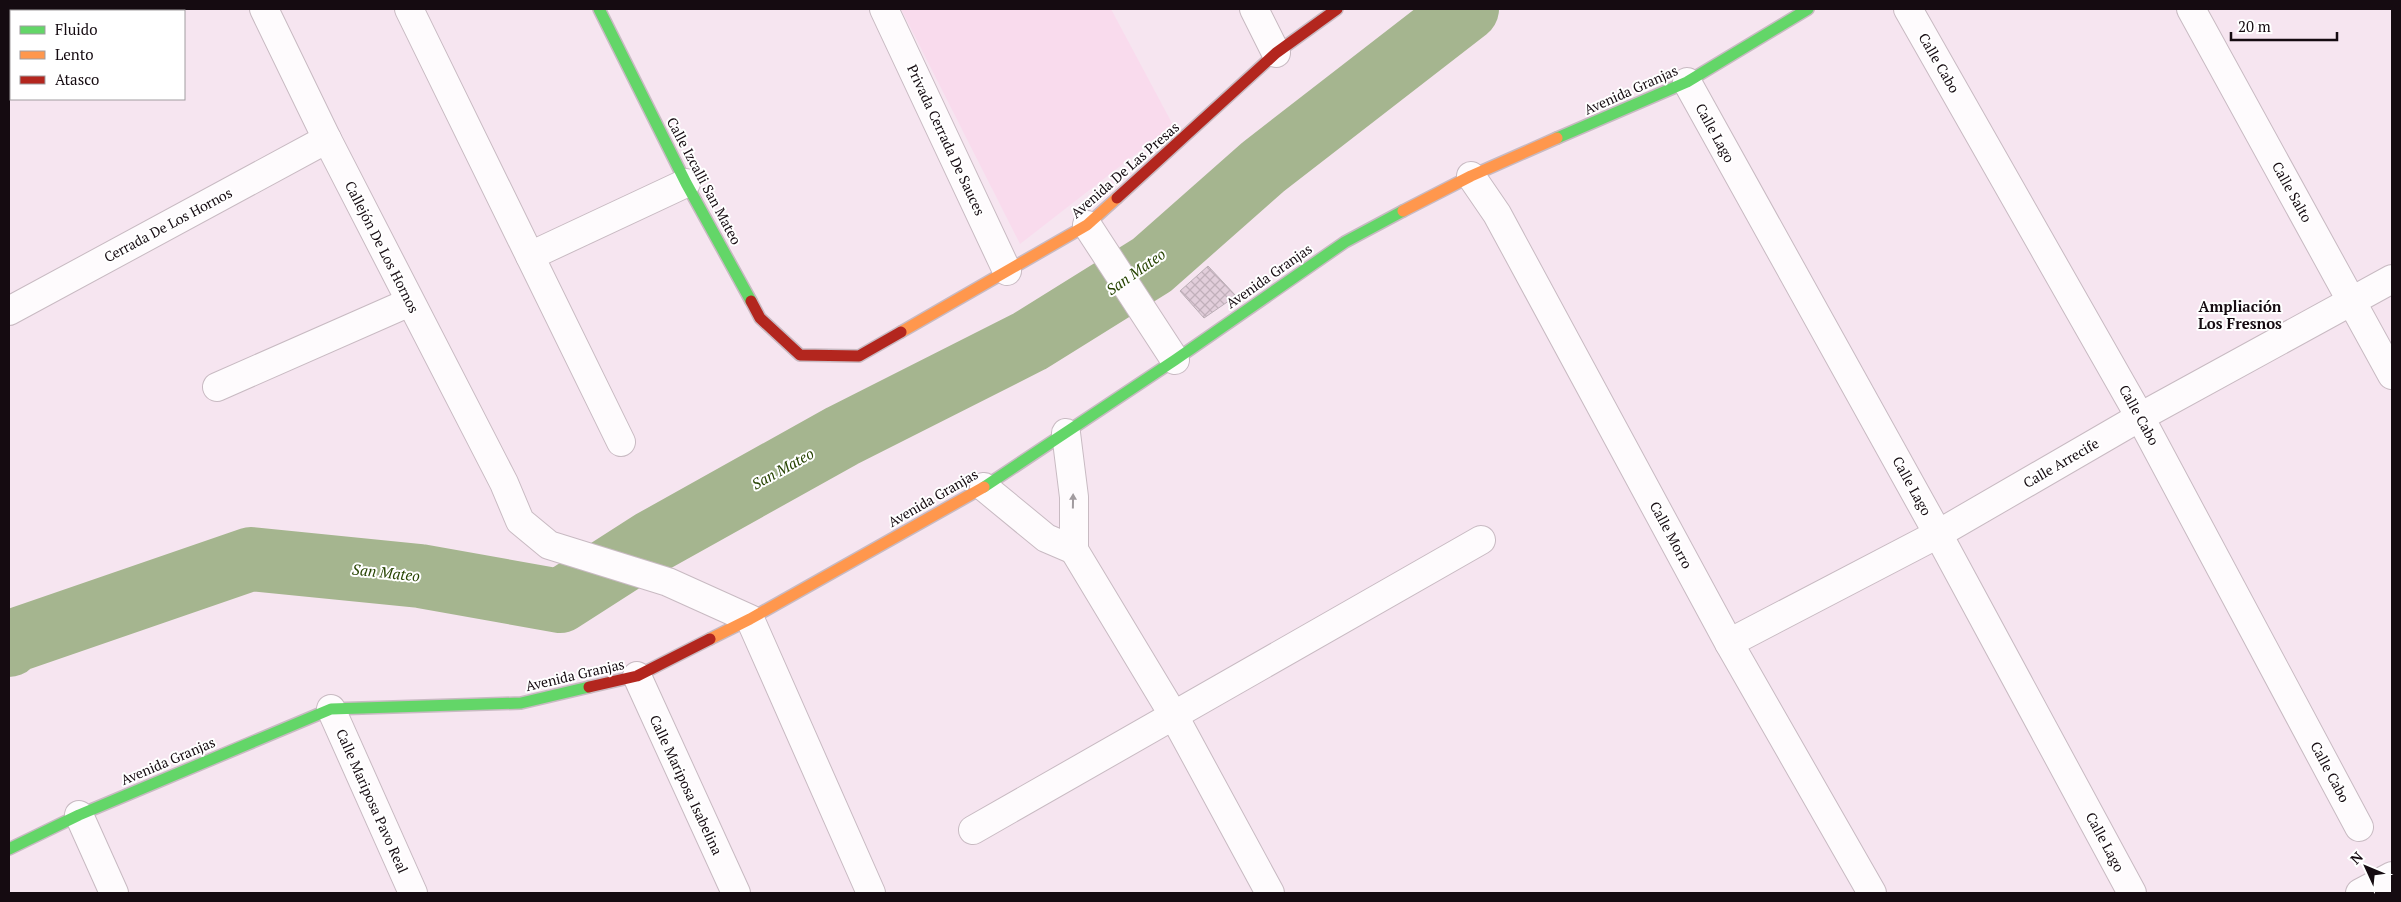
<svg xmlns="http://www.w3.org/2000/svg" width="2401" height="902" font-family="'PT Serif',serif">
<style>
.built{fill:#f9dbed}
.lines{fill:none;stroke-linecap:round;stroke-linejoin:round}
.river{stroke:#a5b58f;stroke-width:64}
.building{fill:url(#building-cross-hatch);stroke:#bbaeb6}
.street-casing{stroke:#c8bac2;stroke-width:30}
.fast-casing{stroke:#c8bac2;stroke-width:14}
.slow-casing{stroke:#c8bac2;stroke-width:14}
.jam-casing{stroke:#c8bac2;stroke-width:14}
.street{stroke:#fefbfd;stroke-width:28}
.fast{stroke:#63d668;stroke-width:11}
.slow{stroke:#ff974d;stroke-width:11}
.jam{stroke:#b3261e;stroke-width:11}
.oneway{fill:#a19b9f}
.labels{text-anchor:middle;stroke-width:4;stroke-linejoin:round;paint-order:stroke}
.street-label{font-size:14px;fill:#150b11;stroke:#fff}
.water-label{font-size:15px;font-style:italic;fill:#264300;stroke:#fff}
.neighbourhood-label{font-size:15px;font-weight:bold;fill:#150b11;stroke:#fff}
</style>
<defs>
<pattern id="building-cross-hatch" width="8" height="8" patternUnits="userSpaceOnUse" patternTransform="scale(1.25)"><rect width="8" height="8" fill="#e2cedb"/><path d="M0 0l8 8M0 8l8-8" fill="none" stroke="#c1b0bb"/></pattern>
</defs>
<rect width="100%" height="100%" fill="#f6e5f0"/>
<polygon class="built" points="901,9 1111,9 1173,125 1020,244"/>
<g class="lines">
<polyline class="river" points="9,645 13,641 251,559 420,576 560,601 652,542 842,436 1030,341 1152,265 1263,167 1467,9"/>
</g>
<polygon class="building" points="1208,266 1236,296 1204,318 1180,291"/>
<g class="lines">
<g class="street-casing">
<g id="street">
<polyline points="264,9 327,139 504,483 520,521 549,545 668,582 750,619 871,893"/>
<polyline points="409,9 621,442"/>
<polyline points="884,9 1007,271"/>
<polyline points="1254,9 1276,53"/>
<polyline points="1908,9 2140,417 2359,827"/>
<polyline points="2191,9 2392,375"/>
<polyline points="1687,82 1938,534 2132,893"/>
<polyline points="1471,176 1497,214 1729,643 1872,893"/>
<polyline points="1087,225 1175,360"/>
<polyline points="530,256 686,183"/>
<polyline points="9,311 327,139"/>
<polyline points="217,387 410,302"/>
<polyline points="1066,433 1074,497 1074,550 1174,716 1270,893"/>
<polyline points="984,487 1046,538 1074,550"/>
<polyline points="1729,643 1938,534 2140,417 2392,279"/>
<polyline points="637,676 736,893"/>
<polyline points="331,709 413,893"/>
<polyline points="79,815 114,893"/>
<polyline points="973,830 1481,540"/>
<polyline points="2360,893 2392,876"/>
</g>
</g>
<g class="fast-casing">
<g id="fast">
<polyline points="599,9 686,183 751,301"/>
<polyline points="1557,138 1687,82 1808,9"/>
<polyline points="984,487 1175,360 1345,242 1403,211"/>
<polyline points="9,849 79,815 331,709 521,703 589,687"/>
</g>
</g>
<g class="slow-casing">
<g id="slow">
<polyline points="1403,211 1471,176 1557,138"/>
<polyline points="901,332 1087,225 1117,198"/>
<polyline points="710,639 750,619 984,487"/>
</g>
</g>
<g class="jam-casing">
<g id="jam">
<polyline points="1117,198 1276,53 1337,9"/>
<polyline points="751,301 760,318 800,355 859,356 901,332"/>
<polyline points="589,687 637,676 710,639"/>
</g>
</g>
<use href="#street" class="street"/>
<use href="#fast" class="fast"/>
<use href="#slow" class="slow"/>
<use href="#jam" class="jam"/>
</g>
<defs><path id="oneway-solid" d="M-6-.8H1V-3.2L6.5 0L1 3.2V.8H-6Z" transform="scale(1.25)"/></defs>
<use class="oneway" href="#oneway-solid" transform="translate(1073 501) rotate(-89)"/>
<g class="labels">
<g class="street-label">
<text transform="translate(1939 63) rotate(60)" y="5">Calle Cabo</text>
<text transform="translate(1631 90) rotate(-24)" y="5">Avenida Granjas</text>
<text transform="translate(1715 133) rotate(61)" y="5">Calle Lago</text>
<text transform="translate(946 140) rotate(65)" y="5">Privada Cerrada De Sauces</text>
<text transform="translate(1125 170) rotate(-41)" y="5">Avenida De Las Presas</text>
<text transform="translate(704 181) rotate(62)" y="5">Calle Izcalli San Mateo</text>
<text transform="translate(2292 192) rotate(61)" y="5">Calle Salto</text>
<text transform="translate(168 225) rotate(-28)" y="5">Cerrada De Los Hornos</text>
<text transform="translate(382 247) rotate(63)" y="5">Callejón De Los Hornos</text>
<text transform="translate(1269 276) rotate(-35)" y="5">Avenida Granjas</text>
<text transform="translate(2139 415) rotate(61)" y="5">Calle Cabo</text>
<text transform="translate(2061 463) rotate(-30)" y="5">Calle Arrecife</text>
<text transform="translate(1912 486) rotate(61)" y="5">Calle Lago</text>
<text transform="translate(933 498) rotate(-30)" y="5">Avenida Granjas</text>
<text transform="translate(1671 535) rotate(62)" y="5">Calle Morro</text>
<text transform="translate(575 675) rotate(-13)" y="5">Avenida Granjas</text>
<text transform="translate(168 761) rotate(-23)" y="5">Avenida Granjas</text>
<text transform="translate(2330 772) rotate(62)" y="5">Calle Cabo</text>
<text transform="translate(686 785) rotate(65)" y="5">Calle Mariposa Isabelina</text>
<text transform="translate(372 801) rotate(66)" y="5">Calle Mariposa Pavo Real</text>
<text transform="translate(2105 842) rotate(62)" y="5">Calle Lago</text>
</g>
<g class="water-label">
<text transform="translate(1136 272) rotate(-35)" y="5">San Mateo</text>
<text transform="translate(783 469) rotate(-29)" y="5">San Mateo</text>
<text transform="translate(386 573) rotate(6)" y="5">San Mateo</text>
</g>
<g class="neighbourhood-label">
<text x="2240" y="312">Ampliación<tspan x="2240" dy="17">Los Fresnos</tspan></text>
</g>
</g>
<rect width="2401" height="902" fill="none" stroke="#150b11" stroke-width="20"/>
<rect x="10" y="10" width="175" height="90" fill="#ffffff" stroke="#a19da0"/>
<rect x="20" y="26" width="25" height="8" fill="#63d668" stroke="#a19da0"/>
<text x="55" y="35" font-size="15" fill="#150b11">Fluido</text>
<rect x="20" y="51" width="25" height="8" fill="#ff974d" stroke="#a19da0"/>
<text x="55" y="60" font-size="15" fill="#150b11">Lento</text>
<rect x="20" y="76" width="25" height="8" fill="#b3261e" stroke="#a19da0"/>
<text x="55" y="85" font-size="15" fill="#150b11">Atasco</text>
<g transform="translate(2366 867) rotate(314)" stroke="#ffffff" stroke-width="4" paint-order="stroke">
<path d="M0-4L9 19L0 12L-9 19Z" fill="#150b11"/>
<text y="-8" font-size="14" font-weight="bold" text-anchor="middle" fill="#150b11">N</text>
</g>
<path d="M2231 32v8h106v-8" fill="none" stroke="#150b11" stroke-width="2.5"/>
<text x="2238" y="32" font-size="15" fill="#150b11" stroke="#ffffff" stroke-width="4" paint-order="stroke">20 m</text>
</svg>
